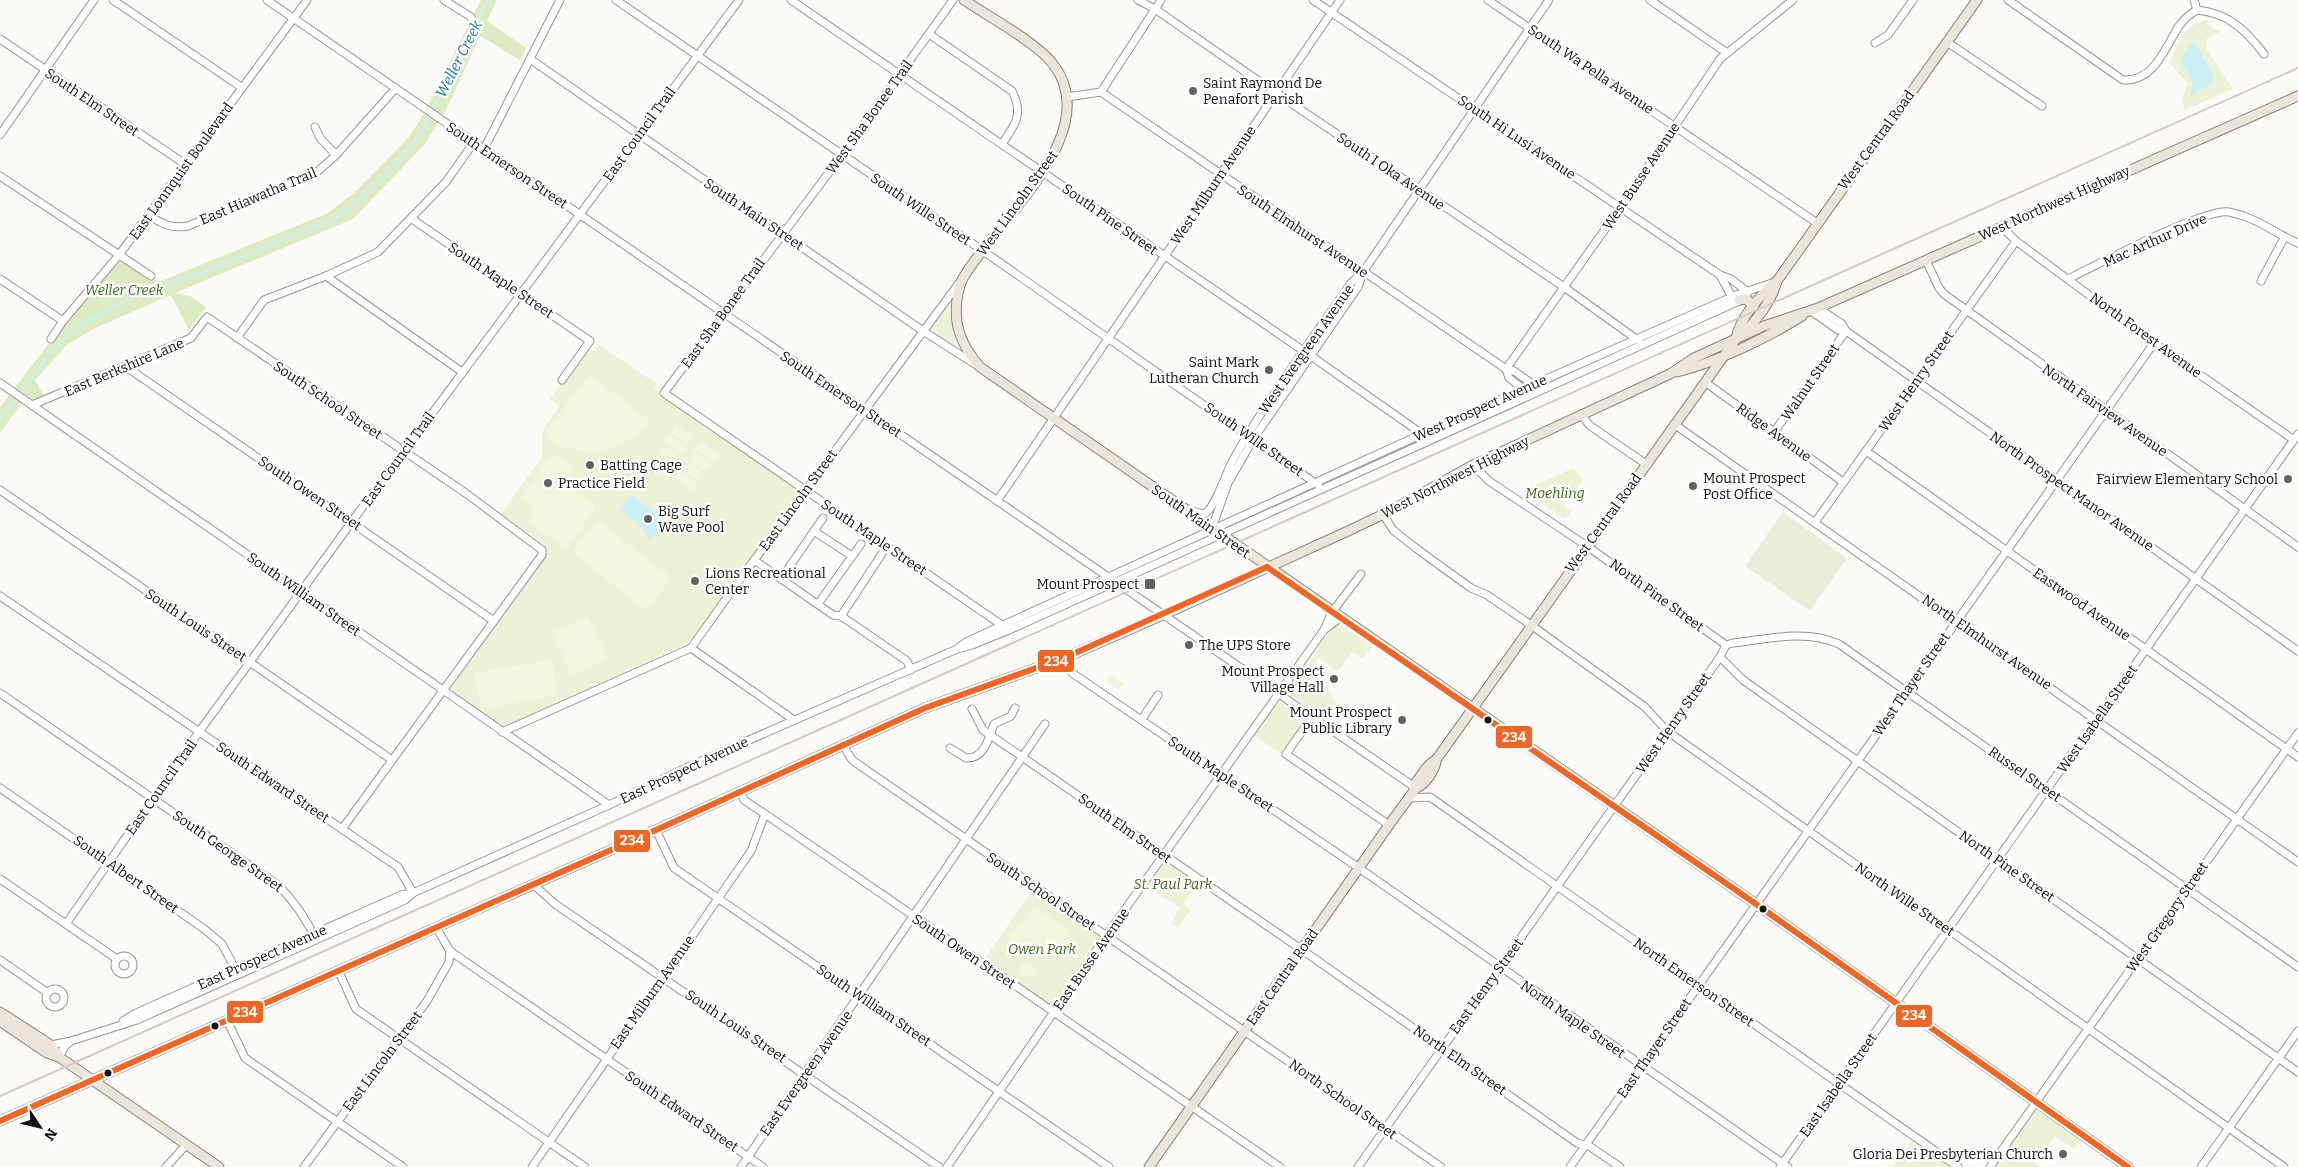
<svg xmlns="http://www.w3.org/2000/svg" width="2298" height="1167" font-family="Bitter,serif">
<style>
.green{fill:#ebf2d5}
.forest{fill:#ddebc3}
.cemetery{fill:#ecedd9}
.pitch{fill:#f3f6df}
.water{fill:#caf0f8}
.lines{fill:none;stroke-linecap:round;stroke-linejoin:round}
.stream{stroke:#caf0f8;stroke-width:2}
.minor-casing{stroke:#969594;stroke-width:9}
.major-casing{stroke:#848381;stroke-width:11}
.minor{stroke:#fffefe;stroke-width:7}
.major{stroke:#ede5da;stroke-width:9}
.rail{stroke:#d9c5c9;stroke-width:2}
.bus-1-casing{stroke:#fff;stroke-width:10}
.bus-1{stroke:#f26522;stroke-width:6}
.poi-dot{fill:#636260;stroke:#fff;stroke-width:2}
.bus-dot{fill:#101010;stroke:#fff;stroke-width:2}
.labels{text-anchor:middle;stroke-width:5;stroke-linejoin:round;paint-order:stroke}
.street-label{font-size:14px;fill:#101010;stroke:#fff}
.poi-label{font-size:14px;fill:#101010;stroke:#fff;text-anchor:start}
.park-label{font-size:14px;font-style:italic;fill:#3b6c1c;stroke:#fff}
.water-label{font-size:15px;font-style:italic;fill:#127ca1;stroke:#fff}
.line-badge{stroke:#fff;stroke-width:2}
.badge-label{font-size:14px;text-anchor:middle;font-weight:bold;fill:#fff}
</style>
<rect width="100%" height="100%" fill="#fcfaf6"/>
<g class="green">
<path d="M2209,20l-2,4 13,8 -14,7 1,11 26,39 -48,21 -3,-12 6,-14 -19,-22c11,-20 16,-40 40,-42z"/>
<polygon points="948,301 956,350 929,328"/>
<polygon points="599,345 657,384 654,389 798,488 799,493 693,637 686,644 504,727 454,692 451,687 545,558 547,552 541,541 501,514 542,457 542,435 545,426 560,406 550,399 587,350 594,351"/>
<polygon points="1573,468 1583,480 1564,506 1571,512 1565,519 1524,490"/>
<polygon points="1335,625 1340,625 1372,646 1363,659 1352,652 1338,671 1319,658 1309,672 1329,687 1327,690 1332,693 1331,696 1335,700 1334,702 1337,705 1325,722 1321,717 1289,694 1287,687 1290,682 1296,681 1318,649 1317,645 1326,637"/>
<polygon points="1279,702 1306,720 1282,755 1254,735"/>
<polygon points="1165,861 1197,883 1183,905 1190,910 1178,928 1171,923 1180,908 1147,886"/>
<polygon points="1032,890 1099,936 1053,1005 1050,1005 984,960"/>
<polygon points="2040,1110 2080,1139 2074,1149 2055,1136 2042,1155 2037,1152 2031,1160 2040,1167 1995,1167 2034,1112"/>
<polygon points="1911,1140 1950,1167 1892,1167"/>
</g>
<polygon class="forest" points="481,0 497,0 487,21 526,48 520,60 480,36 446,110 425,144 353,219 175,293 190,296 206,307 189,330 171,295 93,329 67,345 35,380 44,396 33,400 25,398 0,433 0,407 53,338 120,261 151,279 161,281 328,213 357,190 409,137 422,117"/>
<polygon class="cemetery" points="1783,512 1847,558 1810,611 1745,566"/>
<g class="pitch">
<path d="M590,374l61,48c-18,17 -39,30 -65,29 -9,0 -17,-4 -27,-3l-13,-10 3,-11z"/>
<polygon points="676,425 693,436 687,444 671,433"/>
<polygon points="669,435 686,446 681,454 664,443"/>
<polygon points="702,442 718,454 713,462 696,450"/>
<polygon points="663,445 679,456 674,464 657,452"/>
<polygon points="695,452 711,464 706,472 689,460"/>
<path d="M551,453l23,14 -13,22c16,-2 26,7 35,18l-27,40 -3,1 -37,-24 5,-18 -12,-7z"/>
<polygon points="656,454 673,466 667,474 650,462"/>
<polygon points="688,462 705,474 699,481 682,470"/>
<polygon points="681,472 698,483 692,491 676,480"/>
<polygon points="597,520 672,578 645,611 572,552"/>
<polygon points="588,616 608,659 572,675 552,632"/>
<polygon points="552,660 557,695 481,709 474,673"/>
<polygon points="1112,675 1124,684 1119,690 1107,682"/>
<path d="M1034,909h4l33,22c-18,27 -40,33 -67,15l25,-36z"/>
<polygon points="1021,964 1037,967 1034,978 1019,974"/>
</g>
<g class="water">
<path d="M2194,42l20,35v5l-22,13 -2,-2c7,-11 -2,-21 -9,-30l8,-18z"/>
<path d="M631,495l21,15 16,4c-3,11 -9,19 -18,26l-9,-14 -22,-15z"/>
</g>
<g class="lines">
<g class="stream">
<polyline points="20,394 53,350 67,335 84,323 126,300 211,269 337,217 361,198 419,137 488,0"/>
<polyline points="0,419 17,398"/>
</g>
<g class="minor-casing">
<g id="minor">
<polyline points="113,0 241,87"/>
<polyline points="267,0 1416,788"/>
<polyline points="444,0 471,17"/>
<polyline points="616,0 989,255 1318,485"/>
<polyline points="791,0 1311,356 1425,436"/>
<polyline points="953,0 842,155 664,393 1009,630"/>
<polyline points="1138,0 1155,9 1276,93 1564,287 1639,341"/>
<polyline points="1313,0 1720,275 1731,279 1748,292"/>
<polyline points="1488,0 1817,223"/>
<polyline points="1650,0 1727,53"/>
<path d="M2008,0l115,80c31,2 42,-32 56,-54 5,-7 11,-12 18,-16 31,3 49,20 67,44"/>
<polyline points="2194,0 2197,10"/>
<path d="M929,34l83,57c12,23 3,34 -10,53"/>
<polyline points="0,39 185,164"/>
<polyline points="1947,42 2042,106"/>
<polyline points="1875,43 1888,35 1913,0"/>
<polyline points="530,59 923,331 978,366"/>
<polyline points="1101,92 1506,369 1514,371 1535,386"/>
<polyline points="1067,97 1101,92 1161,0"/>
<polyline points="315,127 320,138 336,155"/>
<polyline points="0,135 94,0"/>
<polyline points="484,149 560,0"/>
<polyline points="0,176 151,276"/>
<path d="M148,215c15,9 23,14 40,11l129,-54 19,-17 60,-67"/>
<polyline points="412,219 590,341 562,380"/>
<polyline points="2004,225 2007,232 2016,241 2154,343 2294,440"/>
<polyline points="1926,260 1939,288 1944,294 2298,547"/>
<polyline points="1720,275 1732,297"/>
<polyline points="326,276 462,372"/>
<polyline points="0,279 63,321"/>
<path d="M2068,279c29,-14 136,-71 161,-67 27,5 45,21 69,31"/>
<polyline points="2261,281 2284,238"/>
<polyline points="1818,308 1842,324 1846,331"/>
<polyline points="1811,311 1838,330 1846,331 2298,651"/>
<polyline points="237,338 264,300 326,276 378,252 446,182 474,142"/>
<polyline points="51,339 63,321 119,255 307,0"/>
<polyline points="125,366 494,621"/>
<polyline points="1506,369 1620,208 1720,59 1793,0"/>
<polyline points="1506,369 1509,378 1525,390"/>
<polyline points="1705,382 1843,482"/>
<polyline points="0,383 609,805"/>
<polyline points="32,405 191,338 207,317 467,494 542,550 542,555 342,829"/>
<polyline points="1582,415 1589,425 1646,464"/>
<polyline points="1674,424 2298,862"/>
<polyline points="1774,432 1846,331"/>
<polyline points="1866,451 2298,757"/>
<polyline points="1473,465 1489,481 1587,546 1726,645"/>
<polyline points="0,490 392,760"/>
<polyline points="997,501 1340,0"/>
<path d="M1192,511l12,3c12,-6 22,-43 30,-56 35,-61 77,-117 117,-175l12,-11 186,-272"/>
<polyline points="1383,514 1393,530 1417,549 1471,588 1487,595 1531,625 1645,707 1667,731 2284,1167"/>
<polyline points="1816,521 2016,241"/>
<polyline points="1212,528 1228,483 1254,438 1358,287 1363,272"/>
<polyline points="814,531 852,556"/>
<polyline points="754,560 833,615 841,616 907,661 911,670"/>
<polyline points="781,579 823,518"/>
<polyline points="0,596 386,859 398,867 413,893"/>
<polyline points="818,604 861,544"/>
<polyline points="841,616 887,546"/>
<polyline points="1325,629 1340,618"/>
<polyline points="959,647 968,641 1422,434 1736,295 1775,282"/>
<polyline points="691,648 794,720"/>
<polyline points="1720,657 1743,680 2298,1072"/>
<polyline points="1064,658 1072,673 1078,677 1359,868 1788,1167"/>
<path d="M0,693l278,192c17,17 28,33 38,55"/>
<polyline points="972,709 983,730 1308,954 1577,1143 1589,1146 1620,1167"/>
<polyline points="1312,717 1286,754 1389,825"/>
<polyline points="1142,719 1158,695"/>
<polyline points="502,732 691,648 741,578 959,283"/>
<polyline points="843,745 852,760 1441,1167"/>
<path d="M950,748l16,10c19,1 23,-21 28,-34l17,-8 4,-8"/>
<polyline points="0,788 203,928 222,944 237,972"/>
<polyline points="740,791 744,800 765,814 1280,1167"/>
<polyline points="1409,798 1430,797 1958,1167"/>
<polyline points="656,830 674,868 1109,1167"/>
<polyline points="0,879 117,959"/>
<polyline points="533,884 555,904 939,1167"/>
<polyline points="66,924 199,732 356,516 739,0"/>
<polyline points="436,927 450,951 763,1167"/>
<circle cx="124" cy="965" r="9"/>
<polyline points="0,960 48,993"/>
<polyline points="338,970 356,1009 585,1167"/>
<circle cx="55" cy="998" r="9"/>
<polyline points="227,1020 245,1058 403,1167"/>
<polyline points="123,1021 134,1014 401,895 412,893"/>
<polyline points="51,1045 71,1041"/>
<polyline points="59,1057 65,1046 71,1041 137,1020 405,900 413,893 609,805 692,765 957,649 972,645 1009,630 1642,345 1739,301 1748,292"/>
<polyline points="166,1167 187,1144"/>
<polyline points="304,1167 427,1001 449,962 450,951"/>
<polyline points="532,1167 751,851 765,814"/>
<polyline points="741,1167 1045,724"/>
<polyline points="947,1167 1111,929 1324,630 1332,612 1361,574"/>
<path d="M1358,1167l362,-510 6,-12 7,-2c35,-4 72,-14 106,1l459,323"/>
<polyline points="1570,1167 2154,343"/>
<polyline points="1780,1167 2298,434"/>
<polyline points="1990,1167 2298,733"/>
<polyline points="2201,1167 2298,1031"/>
</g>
</g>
<g class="major-casing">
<g id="major">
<path d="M964,0c24,16 73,43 89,64 54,70 -60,159 -91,216 -2,4 -3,10 -4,14 -6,29 3,51 22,73l776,537 372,263"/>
<polyline points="1739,300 1746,299 1754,306"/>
<path d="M1736,339c4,-22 24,-44 41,-58l200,-281"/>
<path d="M1677,372c40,-10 90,-34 125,-56"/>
<path d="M1416,788l-1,-4c6,-8 12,-20 21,-24l300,-421c18,-14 35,-36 41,-58"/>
<polyline points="0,1012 51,1045 59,1056"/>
<polyline points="0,1021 47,1053 59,1057 219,1167"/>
<polyline points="0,1121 656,830 925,708 1064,658 1163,615 1346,532 1390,511 1473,465 1670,374 1694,358 1764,326 1818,308 2298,96"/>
<path d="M1149,1167l240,-342 27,-37c9,-3 20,-19 20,-28"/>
</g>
</g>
<use href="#minor" class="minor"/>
<use href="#major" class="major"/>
<polyline class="rail" points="0,1096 2298,68"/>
<g class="bus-1-casing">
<g id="bus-1">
<polyline points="1267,567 1756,904 2128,1167"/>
<polyline points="0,1121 656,830 925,708 1064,658 1267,567"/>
</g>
</g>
<use href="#bus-1" class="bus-1"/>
</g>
<g class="poi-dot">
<circle cx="1193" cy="91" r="5"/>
<circle cx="1269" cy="370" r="5"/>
<circle cx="590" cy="465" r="5"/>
<circle cx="2288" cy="479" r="5"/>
<circle cx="548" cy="483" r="5"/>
<circle cx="1693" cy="486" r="5"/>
<circle cx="648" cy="519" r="5"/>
<circle cx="695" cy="581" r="5"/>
<rect x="1144" y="578" width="12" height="12" rx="2.5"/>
<circle cx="1189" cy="645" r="5"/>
<circle cx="1334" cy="679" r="5"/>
<circle cx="1402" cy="720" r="5"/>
<circle cx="2063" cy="1154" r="5"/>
</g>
<g class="bus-dot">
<circle cx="1488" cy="720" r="4.5"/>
<circle cx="1763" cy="909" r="4.5"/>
<circle cx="215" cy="1026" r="4.5"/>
<circle cx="108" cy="1073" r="4.5"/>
</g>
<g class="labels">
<g class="street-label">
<text transform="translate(1591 69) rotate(34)" y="5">South Wa Pella Avenue</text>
<text transform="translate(92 102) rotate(34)" y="5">South Elm Street</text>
<text transform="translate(869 117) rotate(-54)" y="5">West Sha Bonee Trail</text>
<text transform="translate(639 134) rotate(-54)" y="5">East Council Trail</text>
<text transform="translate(1517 137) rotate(34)" y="5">South Hi Lusi Avenue</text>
<text transform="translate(1876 140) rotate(-54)" y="5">West Central Road</text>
<text transform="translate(507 165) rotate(34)" y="5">South Emerson Street</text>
<text transform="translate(181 171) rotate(-54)" y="5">East Lonnquist Boulevard</text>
<text transform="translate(1391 171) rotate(34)" y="5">South I Oka Avenue</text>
<text transform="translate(1641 176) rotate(-56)" y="5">West Busse Avenue</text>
<text transform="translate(1213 185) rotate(-56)" y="5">West Milburn Avenue</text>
<text transform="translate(258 196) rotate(-23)" y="5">East Hiawatha Trail</text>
<text transform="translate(1017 203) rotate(-54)" y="5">West Lincoln Street</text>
<text transform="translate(2054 203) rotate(-24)" y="5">West Northwest Highway</text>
<text transform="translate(921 209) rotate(34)" y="5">South Wille Street</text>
<text transform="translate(754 214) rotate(34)" y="5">South Main Street</text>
<text transform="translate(1110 219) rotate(35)" y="5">South Pine Street</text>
<text transform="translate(1303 231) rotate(34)" y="5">South Elmhurst Avenue</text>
<text transform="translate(2155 240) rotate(-24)" y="5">Mac Arthur Drive</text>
<text transform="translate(501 280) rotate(34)" y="5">South Maple Street</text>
<text transform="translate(723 313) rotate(-54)" y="5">East Sha Bonee Trail</text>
<text transform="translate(2146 335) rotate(36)" y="5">North Forest Avenue</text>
<text transform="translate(1306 349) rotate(-55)" y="5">West Evergreen Avenue</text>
<text transform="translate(124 367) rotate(-23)" y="5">East Berkshire Lane</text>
<text transform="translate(1916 381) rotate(-55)" y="5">West Henry Street</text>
<text transform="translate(1810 382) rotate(-55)" y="5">Walnut Street</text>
<text transform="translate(841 394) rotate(34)" y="5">South Emerson Street</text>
<text transform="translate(328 400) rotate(34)" y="5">South School Street</text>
<text transform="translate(1480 408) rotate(-24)" y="5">West Prospect Avenue</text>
<text transform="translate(2105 410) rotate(35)" y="5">North Fairview Avenue</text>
<text transform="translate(1774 432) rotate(36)" y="5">Ridge Avenue</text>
<text transform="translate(1254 439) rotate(35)" y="5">South Wille Street</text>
<text transform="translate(398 459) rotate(-54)" y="5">East Council Trail</text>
<text transform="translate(1455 477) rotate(-27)" y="5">West Northwest Highway</text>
<text transform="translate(2072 491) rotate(35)" y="5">North Prospect Manor Avenue</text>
<text transform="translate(310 493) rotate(34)" y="5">South Owen Street</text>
<text transform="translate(798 500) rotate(-54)" y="5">East Lincoln Street</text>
<text transform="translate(1201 521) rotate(35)" y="5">South Main Street</text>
<text transform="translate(1603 523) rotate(-54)" y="5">West Central Road</text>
<text transform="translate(874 537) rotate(34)" y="5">South Maple Street</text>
<text transform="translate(304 594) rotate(35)" y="5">South William Street</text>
<text transform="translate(1657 595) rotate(36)" y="5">North Pine Street</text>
<text transform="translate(2082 604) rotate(35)" y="5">Eastwood Avenue</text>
<text transform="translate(196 625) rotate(34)" y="5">South Louis Street</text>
<text transform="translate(1987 642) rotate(35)" y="5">North Elmhurst Avenue</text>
<text transform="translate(1911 684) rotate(-55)" y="5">West Thayer Street</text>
<text transform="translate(2097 719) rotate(-55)" y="5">West Isabella Street</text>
<text transform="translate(1673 723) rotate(-55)" y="5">West Henry Street</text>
<text transform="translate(684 770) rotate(-25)" y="5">East Prospect Avenue</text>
<text transform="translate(1221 774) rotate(34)" y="5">South Maple Street</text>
<text transform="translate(2025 774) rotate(35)" y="5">Russel Street</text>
<text transform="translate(273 782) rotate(34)" y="5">South Edward Street</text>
<text transform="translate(161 787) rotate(-55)" y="5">East Council Trail</text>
<text transform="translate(1125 828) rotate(35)" y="5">South Elm Street</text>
<text transform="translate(228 851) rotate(35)" y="5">South George Street</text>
<text transform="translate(2007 866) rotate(35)" y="5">North Pine Street</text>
<text transform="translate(126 874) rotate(35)" y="5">South Albert Street</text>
<text transform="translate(1041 891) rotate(34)" y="5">South School Street</text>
<text transform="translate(1905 899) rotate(35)" y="5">North Wille Street</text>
<text transform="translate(2167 917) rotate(-55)" y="5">West Gregory Street</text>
<text transform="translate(964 951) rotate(34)" y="5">South Owen Street</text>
<text transform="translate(262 957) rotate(-24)" y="5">East Prospect Avenue</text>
<text transform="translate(1091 959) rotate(-55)" y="5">East Busse Avenue</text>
<text transform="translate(1282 977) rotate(-55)" y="5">East Central Road</text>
<text transform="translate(1694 982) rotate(35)" y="5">North Emerson Street</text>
<text transform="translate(1486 986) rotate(-54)" y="5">East Henry Street</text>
<text transform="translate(652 992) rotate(-55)" y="5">East Milburn Avenue</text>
<text transform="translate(874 1005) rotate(34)" y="5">South William Street</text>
<text transform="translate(1573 1019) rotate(35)" y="5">North Maple Street</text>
<text transform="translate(736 1026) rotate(34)" y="5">South Louis Street</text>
<text transform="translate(1654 1048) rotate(-55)" y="5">East Thayer Street</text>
<text transform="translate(1460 1060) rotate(35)" y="5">North Elm Street</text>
<text transform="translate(382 1061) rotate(-53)" y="5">East Lincoln Street</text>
<text transform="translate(806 1073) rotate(-55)" y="5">East Evergreen Avenue</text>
<text transform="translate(1838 1085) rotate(-55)" y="5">East Isabella Street</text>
<text transform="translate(1343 1099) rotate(35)" y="5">North School Street</text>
<text transform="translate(682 1111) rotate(34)" y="5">South Edward Street</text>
</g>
<g class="poi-label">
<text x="1203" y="88">Saint Raymond De<tspan x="1203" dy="16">Penafort Parish</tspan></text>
<text x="1259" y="367" text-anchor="end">Saint Mark<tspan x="1259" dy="16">Lutheran Church</tspan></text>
<text x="600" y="470">Batting Cage</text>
<text x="1703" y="483">Mount Prospect<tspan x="1703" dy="16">Post Office</tspan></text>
<text x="2278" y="484" text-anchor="end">Fairview Elementary School</text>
<text x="558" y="488">Practice Field</text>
<text x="658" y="516">Big Surf<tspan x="658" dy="16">Wave Pool</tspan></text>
<text x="705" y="578">Lions Recreational<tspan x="705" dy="16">Center</tspan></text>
<text x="1139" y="589" text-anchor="end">Mount Prospect</text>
<text x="1199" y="650">The UPS Store</text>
<text x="1324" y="676" text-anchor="end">Mount Prospect<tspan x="1324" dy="16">Village Hall</tspan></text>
<text x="1392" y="717" text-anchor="end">Mount Prospect<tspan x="1392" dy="16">Public Library</tspan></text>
<text x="2053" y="1159" text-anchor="end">Gloria Dei Presbyterian Church</text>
</g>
<g class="park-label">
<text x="124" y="295">Weller Creek</text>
<text x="1555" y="498">Moehling</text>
<text x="1173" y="889">St. Paul Park</text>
<text x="1042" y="954">Owen Park</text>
</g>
<g class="water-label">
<text transform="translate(459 59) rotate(-63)" y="5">Weller Creek</text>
</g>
</g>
<g class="line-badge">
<rect x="1037" y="649" width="38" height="24" rx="5" fill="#f26522"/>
<rect x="1495" y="725" width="38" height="24" rx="5" fill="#f26522"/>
<rect x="613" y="829" width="38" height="24" rx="5" fill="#f26522"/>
<rect x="226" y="1000" width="38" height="24" rx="5" fill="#f26522"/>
<rect x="1895" y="1004" width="38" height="24" rx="5" fill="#f26522"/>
</g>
<g class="badge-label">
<text x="1056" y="666">234</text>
<text x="1514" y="742">234</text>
<text x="632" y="845">234</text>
<text x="245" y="1017">234</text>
<text x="1914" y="1020">234</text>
</g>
<g transform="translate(40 1127) rotate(125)" stroke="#ffffff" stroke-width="4" paint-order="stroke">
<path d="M0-4L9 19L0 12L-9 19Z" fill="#101010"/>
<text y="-8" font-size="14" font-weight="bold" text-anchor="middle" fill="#101010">N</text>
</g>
</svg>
